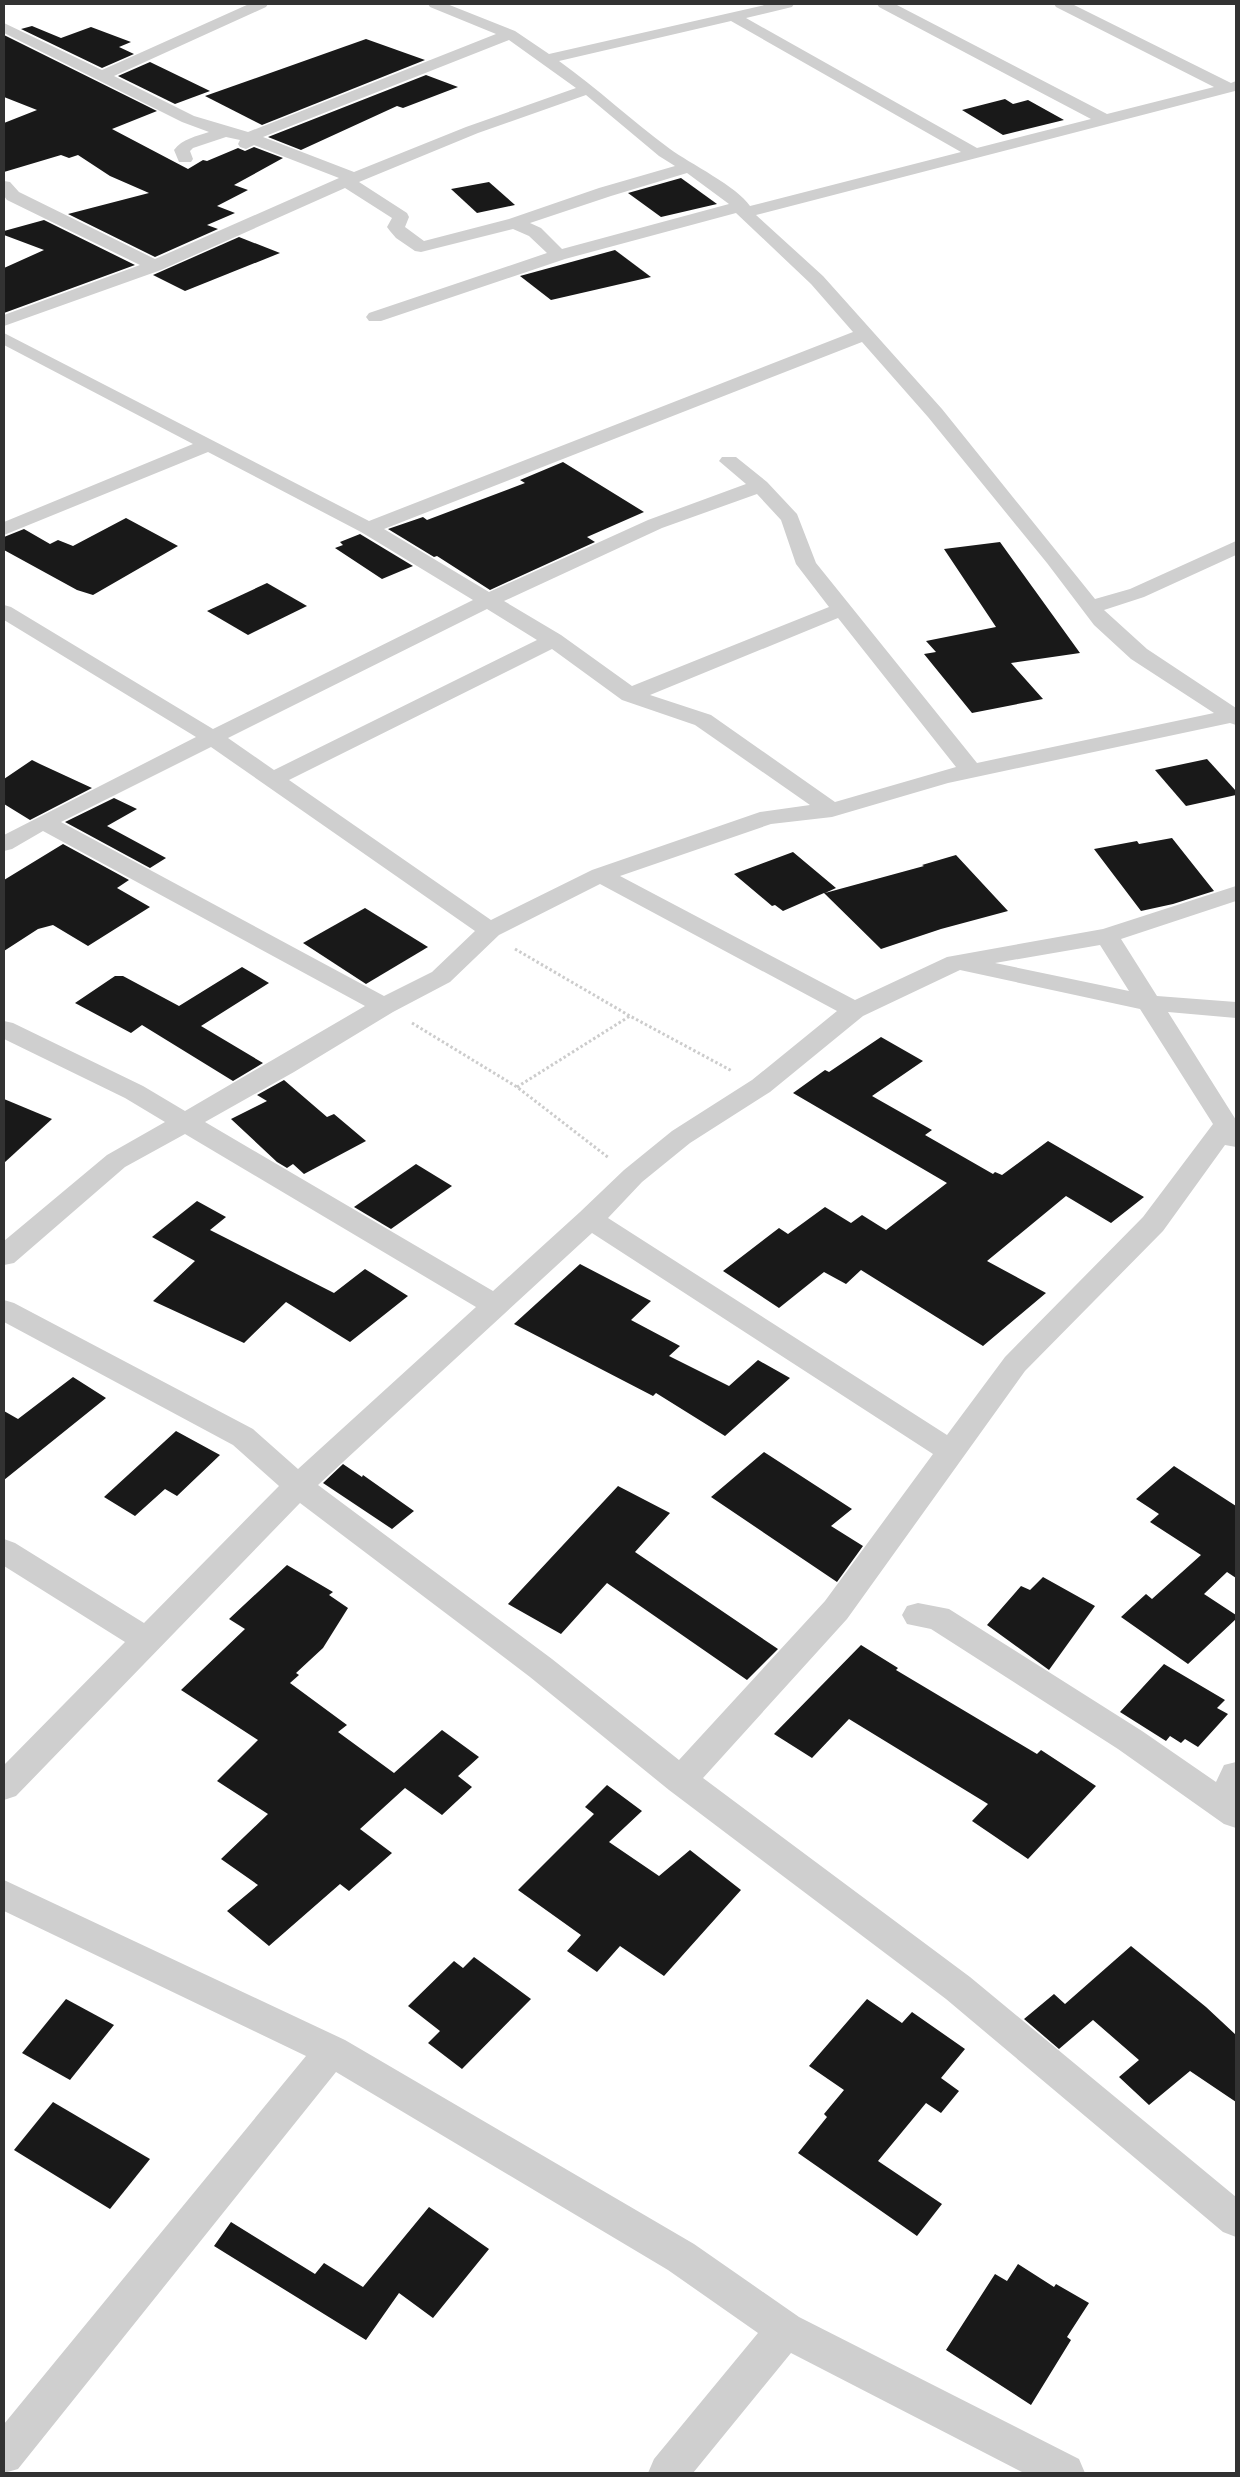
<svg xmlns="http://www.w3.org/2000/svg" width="1240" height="2477" font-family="'Varela Round',sans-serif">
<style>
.building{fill:#191919}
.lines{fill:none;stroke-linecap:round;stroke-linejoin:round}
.path{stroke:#ccc;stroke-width:3;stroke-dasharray:2.5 2.5;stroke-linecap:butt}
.minor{fill:#cfcfcf;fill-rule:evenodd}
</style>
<rect width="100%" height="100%" fill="#fff"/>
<g class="building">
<polygon points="32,26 61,38 91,27 131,42 119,47 134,54 102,68 21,29"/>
<polygon points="4,35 157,111 112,129 188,169 203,160 207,161 238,148 245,151 254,147 283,158 234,185 248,190 217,206 235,213 207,225 218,229 155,257 68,214 149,193 110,176 78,155 69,158 61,155 4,172 4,123 37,110 4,97"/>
<polygon points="366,39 425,60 262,125 205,96"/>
<polygon points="150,62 210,91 175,104 118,76"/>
<polygon points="426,75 458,87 403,108 397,106 301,150 268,137"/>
<polygon points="1005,99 1013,104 1028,100 1064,120 1003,135 962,110"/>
<polygon points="681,178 717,204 661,217 628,193"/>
<polygon points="489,182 515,205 477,213 451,189"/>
<polygon points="44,220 135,265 4,313 4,268 44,250 4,235 4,231"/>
<polygon points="239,237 280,253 185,291 153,275"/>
<polygon points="615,250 651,277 551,300 520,276"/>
<polygon points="563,462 644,512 587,537 595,542 490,590 437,556 434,557 388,529 423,517 427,520 525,483 520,480"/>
<polygon points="126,518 178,546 93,595 77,590 4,550 4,537 24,529 50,544 58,540 73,546"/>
<polygon points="360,534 413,566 382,579 335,548 343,545 340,542"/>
<polygon points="1000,542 1080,653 1011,663 1043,699 972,713 924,654 936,652 926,641 996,627 944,549"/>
<polygon points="267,583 307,606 248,635 207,611"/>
<polygon points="1207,759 1236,791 1236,795 1186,806 1155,770"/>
<polygon points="32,760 40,764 92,788 30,820 4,804 4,779"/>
<polygon points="114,798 137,809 107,826 166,858 150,868 65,822"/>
<polygon points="1172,838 1214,891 1173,904 1141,911 1094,849 1137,841 1139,844"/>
<polygon points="63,844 129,880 117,888 150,907 88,946 53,925 38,929 4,951 4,880"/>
<polygon points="793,852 836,888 825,893 924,866 922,865 956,855 1008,911 941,929 881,949 824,893 783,911 775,905 772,906 734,874"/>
<polygon points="365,908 428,947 366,984 303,943"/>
<polygon points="242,967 269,983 201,1026 263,1063 233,1081 142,1025 131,1033 75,1003 115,976 123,976 179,1006"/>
<polygon points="881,1037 923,1061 872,1096 932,1130 925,1135 993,1174 995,1172 1002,1175 1048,1141 1144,1197 1111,1223 1066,1196 987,1261 1046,1293 983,1346 861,1270 846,1284 824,1272 779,1308 723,1271 779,1228 788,1234 825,1207 851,1223 862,1215 886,1230 947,1183 793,1093 825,1070 829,1072"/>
<polygon points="284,1080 327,1117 334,1114 366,1141 304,1174 293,1164 287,1168 277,1162 231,1119 267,1101 257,1095"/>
<polygon points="4,1099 52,1119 4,1163"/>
<polygon points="416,1164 452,1186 391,1229 354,1207"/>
<polygon points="197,1201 226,1217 210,1230 334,1293 365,1269 408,1296 350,1342 286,1302 244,1343 153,1301 195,1261 152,1237"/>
<polygon points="580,1264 651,1301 631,1320 680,1346 669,1356 729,1386 758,1360 790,1378 725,1436 656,1393 653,1396 514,1324"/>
<polygon points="73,1377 106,1398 4,1480 4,1411 18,1419"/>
<polygon points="176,1431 220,1455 177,1496 165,1489 135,1516 104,1497"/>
<polygon points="764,1452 852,1509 831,1526 863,1546 837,1582 711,1497"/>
<polygon points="343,1464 362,1477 363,1475 414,1511 392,1529 323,1483"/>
<polygon points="1174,1466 1236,1506 1236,1578 1227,1572 1204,1594 1236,1615 1236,1619 1188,1664 1121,1617 1146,1594 1152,1599 1201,1555 1150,1522 1159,1514 1136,1499"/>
<polygon points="618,1486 670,1513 635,1552 778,1649 747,1680 607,1583 561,1634 508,1604"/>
<polygon points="287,1565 333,1592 329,1595 348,1608 323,1648 296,1673 299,1675 290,1683 347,1725 338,1732 394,1773 442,1730 479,1757 458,1776 472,1787 442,1815 405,1788 360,1829 392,1853 349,1891 340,1884 269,1946 227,1911 258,1885 221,1859 268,1814 217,1781 258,1740 181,1690 245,1629 229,1619"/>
<polygon points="1043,1577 1095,1606 1049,1670 987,1625 1021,1586 1030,1590"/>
<polygon points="861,1645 898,1668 896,1670 1037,1754 1041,1750 1096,1786 1028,1859 972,1821 988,1804 849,1719 812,1758 774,1734"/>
<polygon points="1164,1664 1225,1700 1217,1708 1228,1714 1198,1747 1185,1739 1181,1743 1170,1736 1166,1741 1120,1712"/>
<polygon points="607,1785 642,1811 609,1842 659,1876 690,1850 741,1890 664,1976 620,1946 597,1972 567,1951 581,1935 518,1890 594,1814 585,1807"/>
<polygon points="1131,1946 1206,2007 1236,2035 1236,2102 1190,2071 1149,2105 1119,2077 1139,2060 1093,2020 1059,2049 1024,2019 1054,1994 1065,2004"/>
<polygon points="474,1957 531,1999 462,2069 428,2043 440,2031 408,2006 454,1961 463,1968"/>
<polygon points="66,1999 114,2025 70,2080 22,2053"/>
<polygon points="867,1999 902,2023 912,2012 965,2049 941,2078 959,2091 941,2113 926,2103 878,2161 942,2204 917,2236 798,2153 827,2117 824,2114 844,2090 809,2066"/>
<polygon points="53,2102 150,2159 110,2209 14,2150"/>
<polygon points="429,2207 489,2249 433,2318 399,2293 366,2340 214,2246 231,2222 315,2274 324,2263 363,2287"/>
<polygon points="1018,2264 1054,2287 1056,2284 1089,2303 1067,2337 1071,2340 1031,2405 946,2350 995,2274 1007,2281"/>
</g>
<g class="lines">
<g class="path">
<polyline points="515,949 630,1016 732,1071"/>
<polyline points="412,1023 517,1087 609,1158"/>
<polyline points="517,1087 630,1016"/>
</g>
<g class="minor">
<path d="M249,4h19l-2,3 -152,69 80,40 54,16 248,-98 -66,-27 -2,-3h19l68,27 34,23 220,-50h25l-2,3 -46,11 231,130 114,-29 -212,-112 -2,-3h18l212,110 107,-27 -158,-80 -2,-3h18l159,79 5,-2 -1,10 -479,124 67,61 119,133 153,190 35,-10 106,-48v14l-92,42 -40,13 43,39 89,59v17l-6,-2 -282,60 -116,34 -61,7 -151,52 235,124 92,-43 156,-28 133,-43v15l-115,38 36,57 79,6v16l-68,-6 68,108v27l-11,-2 -62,86 -138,140 -178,248 -144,159 267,199 266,220v40l-13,-5 -277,-233 -277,-209 -139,-113 -230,-174 -284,293 -12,4v-35l121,-123 -121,-76v-27l11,4 129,80 135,-137 -46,-41 -229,-123v-22l10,3 239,126 45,40 178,-162 -291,-173 -60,33 -111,96 -10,2v-24l103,-86 58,-33 -40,-24 -121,-59v-18l9,2 130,63 42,25 180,-105 -322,-175 -31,18 -8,2v-16l192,-98 -192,-117v-15l7,2 202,122 260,-129 -112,-68 -153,-80 -204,83v-13l189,-78 -189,-99v-12l365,188 484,-189 -42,-48 -75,-71 -171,46 -184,62h-12l-3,-4 3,-4 178,-60 -18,-17 -16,-7 -92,23 -6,-1 -19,-13 -6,-7 -3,-4 5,-9 -47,-30 -184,82 -157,56v-11l136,-50 -133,-65 -3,-4v-15l6,1 9,10 136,67 184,-81 -85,-33 -8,4 -6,-2 -2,-3 2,-4 -14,-3 -33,11 -3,3 3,8 -2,3h-12l-5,-12c8,-11 23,-14 35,-18l-27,-10 -178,-89v-10l98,47zM731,21l230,131 -211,54c-12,-19 -61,-43 -80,-57 -38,-28 -73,-61 -111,-88zM509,40l67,48 -110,39 -112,45 -91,-35zM586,95l73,61 16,10 -76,22 -90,31 -85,22 -19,-14 4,-10 -2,-4 -48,-31 119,-49zM687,173l42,31 -167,45 -21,-21 -11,-5 81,-27zM862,342l66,75 119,146 47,62 37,34 83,54 -237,50 -161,-200 -19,-49 -30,-32 -31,-25h-14l-3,4 27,23 -98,36 -159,72 -105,-63zM757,494l24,26 15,44 33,43 -197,79 -71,-51 -57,-34 158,-73zM487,609l50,31 -263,130 -46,-32zM838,618l118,149 -121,35 -124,-87 -61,-20zM552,649l70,51 73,25 115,80 -50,7 -168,58 -101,50 -202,-140zM211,747l264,184 -43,41 -48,24 -323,-174zM600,884l237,127 -85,69 -80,51 -48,39 -44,42 -87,79 -288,-169 89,-50 99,-60 57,-30 49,-47zM1100,945l29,46 -134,-28zM960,970l180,39 73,115 -70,93 -138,140 -58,78 -339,-217 34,-36 48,-39 80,-51 93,-76zM592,1233l341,221 -108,147 -146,159 -127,-101 -234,-174z"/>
<polygon points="918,1603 949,1609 1142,1731 1216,1782 1224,1765 1236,1762 1236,1828 1224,1824 1118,1749 931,1629 907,1624 902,1615 907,1606"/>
<polygon points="4,1880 345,2040 694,2244 799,2317 1079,2459 1085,2473 1024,2473 791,2353 693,2473 648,2473 654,2459 758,2333 668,2270 336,2072 18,2469 4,2473 4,2424 306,2056 4,1911"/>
</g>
</g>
<rect width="1240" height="2477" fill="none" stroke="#323232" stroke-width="10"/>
</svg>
